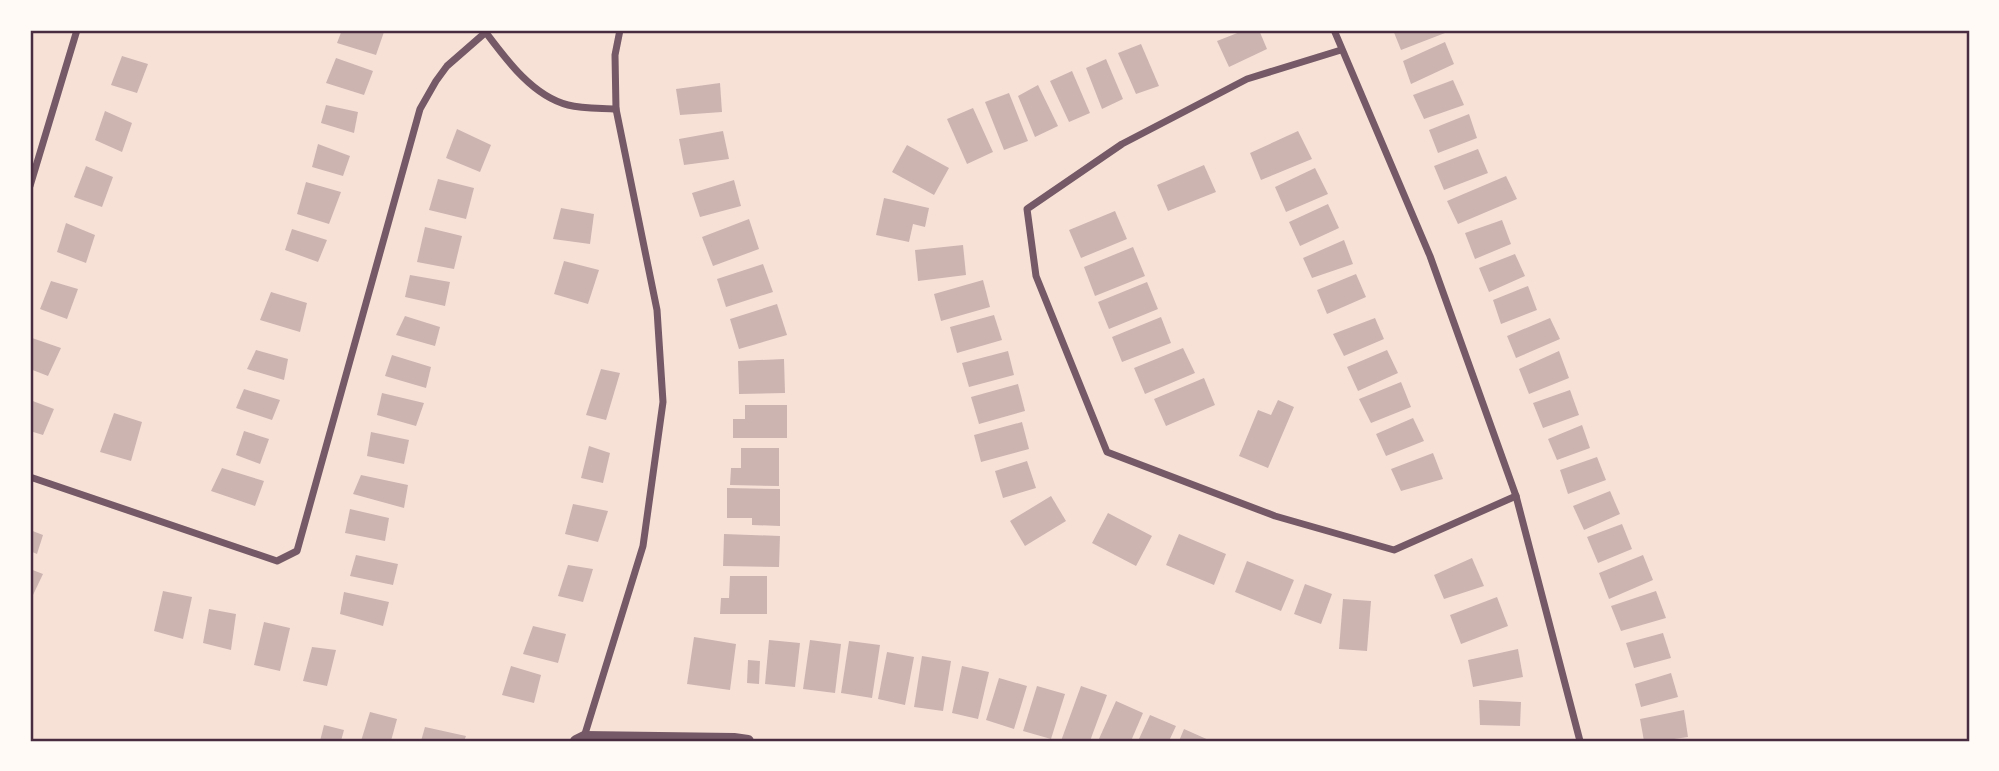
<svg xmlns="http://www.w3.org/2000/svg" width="1999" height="771" font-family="'Sofia Sans Condensed',sans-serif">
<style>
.building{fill:#ccb4b1}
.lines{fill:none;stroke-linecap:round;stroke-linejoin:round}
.minor{stroke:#755966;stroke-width:7}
.tertiary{stroke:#755966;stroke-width:12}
.neatline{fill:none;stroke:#4a2c40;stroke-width:2.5}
</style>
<rect width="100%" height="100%" fill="#f7e1d7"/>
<g class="building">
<polygon points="342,30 376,30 384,32 376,55 337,43"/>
<polygon points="1245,30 1259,30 1267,49 1229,67 1217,41"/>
<polygon points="1393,30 1444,30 1445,33 1401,50"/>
<polygon points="1445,42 1454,64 1411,84 1403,61"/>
<polygon points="1141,44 1159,86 1136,94 1118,53"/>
<polygon points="122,56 148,64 137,93 111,85"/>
<polygon points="336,58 373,71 364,95 326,83"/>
<polygon points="1106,59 1123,99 1102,109 1086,68"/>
<polygon points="1072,71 1090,113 1069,122 1050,81"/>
<polygon points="1453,80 1464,105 1424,119 1413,95"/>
<polygon points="720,83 722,112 680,115 676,89"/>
<polygon points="1038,85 1058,126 1035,137 1018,96"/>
<polygon points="1009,93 1028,141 1004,150 985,102"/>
<polygon points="326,105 358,112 354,133 321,123"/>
<polygon points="973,108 993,152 967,164 947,119"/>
<polygon points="105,111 132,123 122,152 95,140"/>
<polygon points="1469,114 1477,138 1438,153 1429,130"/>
<polygon points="457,129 491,145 480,172 446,158"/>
<polygon points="723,131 729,159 684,165 679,139"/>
<polygon points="1298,131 1312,159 1261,180 1250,153"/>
<polygon points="318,144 350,156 343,176 312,167"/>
<polygon points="907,145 949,168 934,195 892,172"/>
<polygon points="1478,149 1488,173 1444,190 1434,166"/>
<polygon points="1204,165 1216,192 1168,211 1157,185"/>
<polygon points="86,166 113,177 102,207 74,197"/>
<polygon points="1315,168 1328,194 1286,212 1275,187"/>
<polygon points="1506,176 1517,199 1458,224 1447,201"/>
<polygon points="438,179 474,188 466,219 429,210"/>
<polygon points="734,180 741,206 700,217 692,193"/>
<polygon points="306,182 341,192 329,224 297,214"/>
<polygon points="884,198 929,208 925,227 913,224 909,242 876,235"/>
<polygon points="1328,204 1339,228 1300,246 1289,222"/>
<polygon points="561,208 594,214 590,244 553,239"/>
<polygon points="1115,211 1127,239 1081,258 1069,230"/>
<polygon points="749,219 759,249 713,266 702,237"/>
<polygon points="1502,220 1511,244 1475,259 1465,233"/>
<polygon points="66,223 95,235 86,263 57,252"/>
<polygon points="425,227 462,236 454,269 417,262"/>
<polygon points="292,229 327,240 318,262 285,250"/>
<polygon points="1344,240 1353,264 1312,278 1303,258"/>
<polygon points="963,245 966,275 918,281 915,250"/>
<polygon points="1133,247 1145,276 1095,296 1084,267"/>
<polygon points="1515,254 1525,276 1489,292 1479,268"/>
<polygon points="564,261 599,270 588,304 554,294"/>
<polygon points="763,264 773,292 726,307 717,279"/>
<polygon points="1356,274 1366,297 1327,314 1317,290"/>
<polygon points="410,275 450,282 445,306 405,297"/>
<polygon points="983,280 990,307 941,321 934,294"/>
<polygon points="51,281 78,289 67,319 40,309"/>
<polygon points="1147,282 1158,309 1109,329 1098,302"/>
<polygon points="1528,286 1537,310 1501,324 1493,300"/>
<polygon points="271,292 307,303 300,332 260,320"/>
<polygon points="777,304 787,335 739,349 730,319"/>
<polygon points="994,315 1002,340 957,353 950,327"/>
<polygon points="405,316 440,327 435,346 396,335"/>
<polygon points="1161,317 1171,343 1122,362 1112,337"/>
<polygon points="1375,318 1384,339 1344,356 1333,334"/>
<polygon points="1550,318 1560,339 1516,358 1507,336"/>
<polygon points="32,338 61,348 48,376 30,369 30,344"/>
<polygon points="1183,348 1195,373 1145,394 1134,368"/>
<polygon points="256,350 288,359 284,380 247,369"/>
<polygon points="1387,350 1398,373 1358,391 1347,367"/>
<polygon points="1008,351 1014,375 969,387 962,363"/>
<polygon points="1559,351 1569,378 1529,394 1519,369"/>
<polygon points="392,355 431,367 426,388 385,376"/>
<polygon points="784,359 785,393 739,394 738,361"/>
<polygon points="601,369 620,373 606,420 586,415"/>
<polygon points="1204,378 1215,405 1166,426 1154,399"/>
<polygon points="1401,382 1411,407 1371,423 1359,399"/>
<polygon points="1018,384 1025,411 979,424 971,397"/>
<polygon points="244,389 280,400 272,420 236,408"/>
<polygon points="1570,390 1579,415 1543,428 1533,403"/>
<polygon points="382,393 424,403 416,426 377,415"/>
<polygon points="30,400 54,409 43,435 30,431"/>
<polygon points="1278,400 1294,407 1268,468 1239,456 1258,410 1271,415"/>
<polygon points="745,405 787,405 787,438 733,438 733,419 745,419"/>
<polygon points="114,413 142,422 131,461 100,452"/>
<polygon points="1413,418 1424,441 1386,456 1376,434"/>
<polygon points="1022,422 1029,449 981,462 974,435"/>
<polygon points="1582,425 1590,448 1557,460 1548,439"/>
<polygon points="244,431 269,439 260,464 236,455"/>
<polygon points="371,432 409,440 404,464 367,456"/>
<polygon points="589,446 610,453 603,483 581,478"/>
<polygon points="741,448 779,448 779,486 730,485 731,468 741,468"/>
<polygon points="1433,453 1443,479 1401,491 1391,469"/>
<polygon points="1597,457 1606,480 1568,494 1560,470"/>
<polygon points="1027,461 1036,488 1003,498 995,471"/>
<polygon points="222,468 264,481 255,506 211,491"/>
<polygon points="361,475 408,485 404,508 353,494"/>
<polygon points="727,488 780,489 780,526 752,525 752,518 727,518"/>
<polygon points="1610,491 1620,514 1584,530 1573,506"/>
<polygon points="1051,496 1066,521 1025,546 1010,521"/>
<polygon points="573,504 608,511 598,542 565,534"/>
<polygon points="350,509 389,518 385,541 345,533"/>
<polygon points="1108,513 1152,536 1136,566 1092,543"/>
<polygon points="1622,524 1632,549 1598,563 1587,537"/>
<polygon points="30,530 43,535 37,554 30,551"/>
<polygon points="724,534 780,536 779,567 723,566"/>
<polygon points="1179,534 1226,554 1214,585 1166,565"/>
<polygon points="356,555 398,564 393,585 350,576"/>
<polygon points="1643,555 1653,580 1609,599 1599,573"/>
<polygon points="1472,558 1484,586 1444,599 1434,575"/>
<polygon points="1247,561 1294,580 1281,611 1235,592"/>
<polygon points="568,565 593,569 583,602 558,596"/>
<polygon points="30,569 43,574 33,595 30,594"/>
<polygon points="730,576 767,576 767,614 720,614 721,598 729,598"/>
<polygon points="1305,584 1332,594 1321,624 1294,614"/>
<polygon points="163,591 192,597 183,639 154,631"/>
<polygon points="1656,591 1666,618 1621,631 1611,606"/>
<polygon points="344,592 389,602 383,626 340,614"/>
<polygon points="1497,597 1508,626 1461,644 1450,615"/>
<polygon points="1343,599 1371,601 1367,651 1339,649"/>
<polygon points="209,609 236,614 231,650 203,643"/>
<polygon points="264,622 290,628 280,671 254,665"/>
<polygon points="533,626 566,634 558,663 523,654"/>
<polygon points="1663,633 1671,658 1634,668 1626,643"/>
<polygon points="694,637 736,644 730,690 687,684"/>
<polygon points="769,640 800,643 795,687 765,684"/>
<polygon points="810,640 841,644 835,693 803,689"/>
<polygon points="849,641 880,645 872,698 841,693"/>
<polygon points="312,647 336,650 327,686 303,681"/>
<polygon points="1518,649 1523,677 1473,687 1468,660"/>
<polygon points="887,652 914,657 905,705 878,699"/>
<polygon points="922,656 951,661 943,711 914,707"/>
<polygon points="748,660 760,661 759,684 747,683"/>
<polygon points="511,666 541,675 534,703 502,695"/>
<polygon points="962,666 989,672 978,719 952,713"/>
<polygon points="1671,673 1678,697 1641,707 1635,684"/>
<polygon points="999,678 1027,686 1014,729 986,720"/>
<polygon points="1037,686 1065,694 1051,739 1023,731"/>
<polygon points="1081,686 1107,695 1090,741 1061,741"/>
<polygon points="1479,700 1521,702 1520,726 1480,725"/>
<polygon points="1116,701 1143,713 1131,741 1098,741"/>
<polygon points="1684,710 1688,737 1660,741 1644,741 1640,719"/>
<polygon points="370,712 397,719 391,741 361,741"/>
<polygon points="1150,715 1176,726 1169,741 1138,741"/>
<polygon points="324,725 344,730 341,741 320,741"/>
<polygon points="425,727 466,736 464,741 421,741"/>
<polygon points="1184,729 1211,741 1179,741"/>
</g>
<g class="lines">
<g class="minor">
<path d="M484,30c21,28 48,66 84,75 15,4 33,3 48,4"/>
<polyline points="1334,30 1430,256 1516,496 1580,741"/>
<polyline points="1341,50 1247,79 1122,144 1027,209 1036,276 1107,452 1275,516 1394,550 1516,496"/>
<polyline points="30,186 77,30"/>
<polyline points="30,477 277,561 297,551 420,109 436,81 447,66 486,32"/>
<polyline points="584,737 643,546 663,402 657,310 616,109 615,55 620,30"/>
</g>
<polyline class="tertiary" points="576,741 584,737 734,739 748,741"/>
</g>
<rect width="1999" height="771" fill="none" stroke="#fffaf5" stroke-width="63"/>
<rect x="32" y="32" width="1936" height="708" class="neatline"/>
</svg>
